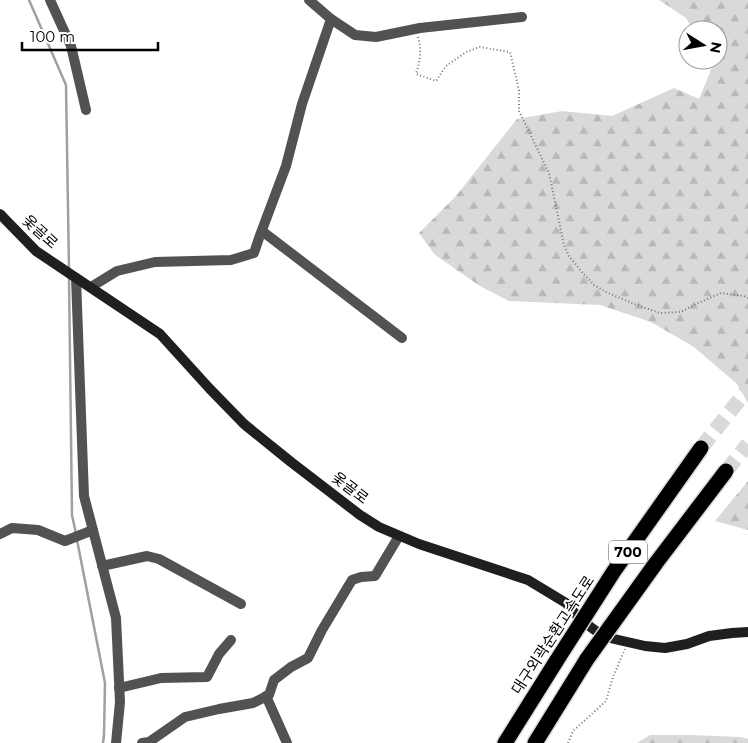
<svg xmlns="http://www.w3.org/2000/svg" width="748" height="743" font-family="Montserrat,'Noto Sans KR',sans-serif">
<style>
.forest{fill:url(#forest-firs)}
.lines{fill:none;stroke-linecap:round;stroke-linejoin:round}
.stream{stroke:#a0a0a0;stroke-width:2.5}
.highway-tunnel{stroke:#d9d9d9;stroke-width:15;stroke-dasharray:15 8;stroke-linecap:butt}
.highway-casing{stroke:#dbdbdb;stroke-width:18}
.path{stroke:#747474;stroke-width:2;stroke-dasharray:1 2.5;stroke-linecap:butt}
.street{stroke:#525252;stroke-width:10}
.secondary{stroke:#1f1f1f;stroke-width:10}
.highway{stroke:#000;stroke-width:15}
.highway-bridge-casing{stroke:#dbdbdb;stroke-width:18;stroke-linecap:butt}
.highway-bridge{stroke:#000;stroke-width:15}
.labels{text-anchor:middle;stroke-width:4;stroke-linejoin:round;paint-order:stroke}
.shield{fill:#fff;stroke:#4c4c4c;stroke-width:1}
.shield-label{font-size:14px;font-weight:bold;fill:#000}
.street-label{font-size:15px;fill:#000;stroke:#fff}
</style>
<defs>
<pattern id="forest-firs" width="22" height="20" patternUnits="userSpaceOnUse" patternTransform="scale(1.25)"><rect width="22" height="20" fill="#d9d9d9"/><path d="M5 1l3.5 6h-7zM16 11l3.5 6h-7z" fill="#b8b8b8"/></pattern>
</defs>
<rect width="100%" height="100%" fill="#fff"/>
<g class="forest">
<polygon points="659,0 748,0 748,403 737,384 694,347 651,322 600,305 509,301 480,286 435,255 419,233 456,196 517,119 562,111 612,116 674,88 699,99 713,65 710,60 718,60 718,30 693,30 686,18"/>
<polygon points="748,481 748,530 715,521"/>
<polygon points="650,735 690,735 740,737 748,739 748,743 637,743"/>
</g>
<g class="lines">
<g class="stream">
<polyline points="29,0 66,85 69,270"/>
<polyline points="69,278 72,515 76,534"/>
<polyline points="77,540 105,683 104,735 103,743"/>
</g>
<g class="highway-tunnel">
<polyline points="701,448 748,389"/>
<polyline points="726,471 748,444"/>
</g>
<g class="highway-casing">
<g id="highway">
<polyline points="505,743 557,660"/>
<polyline points="535,743 587,659"/>
</g>
</g>
<g class="path">
<path d="M418,37c4,14 2,24 -2,37l20,7 10,-15 20,-14 14,-5 30,5 9,38v21l30,62 15,72 5,11 12,15 13,14 12,7 28,12 26,9 21,-1 15,-8 25,-11 23,3 4,2"/>
<polyline points="568,743 573,731 606,701 613,677 625,649"/>
</g>
<g class="street">
<polyline points="50,0 71,46 86,110"/>
<polyline points="309,0 331,19 355,35 376,37 420,28 522,17"/>
<polyline points="262,231 402,338"/>
<polyline points="76,278 84,496 116,618 120,702 116,743"/>
<polyline points="91,287 117,271 155,262 231,260 254,253 259,238 286,166 302,104 331,19"/>
<polyline points="0,534 12,528 38,530 65,541 93,530"/>
<polyline points="102,566 147,556 159,559 241,604"/>
<polyline points="119,688 161,678 207,677 219,654 231,640"/>
<polyline points="266,696 287,743"/>
<polyline points="142,743 149,742 185,717 219,709 253,703 269,695 274,680 291,667 308,658 322,630 352,580 361,577 375,576 399,536"/>
</g>
<polyline class="secondary" points="0,214 36,251 160,334 209,388 244,424 291,462 360,515 379,527 419,544 528,580 566,603 581,620 596,631 610,638 645,646 665,648 687,644 709,636 732,633 748,632"/>
<use href="#highway" class="highway"/>
<g class="highway-bridge-casing">
<g id="highway-bridge">
<polyline points="587,659 656,563 726,471"/>
<polyline points="557,660 614,571 701,448"/>
</g>
</g>
<use href="#highway-bridge" class="highway-bridge"/>
</g>
<g class="labels">
<rect class="shield" x="609" y="540.5" width="38" height="23" rx="4"/>
<g class="shield-label">
<text x="628" y="557">700</text>
</g>
<g class="street-label">
<text transform="translate(40 232) rotate(42)" y="5">옻골로</text>
<text transform="translate(350 488) rotate(37)" y="5">옻골로</text>
<text transform="translate(553 635) rotate(-57)" y="5">대구외곽순환고속도로</text>
</g>
</g>
<g transform="translate(703 45) rotate(101)"><circle r="24" fill="#ffffff" stroke="#999999"/>
<path d="M0-4L9 19L0 12L-9 19Z" fill="#000000"/>
<text y="-8" font-size="14" font-weight="bold" text-anchor="middle" fill="#000000">N</text>
</g>
<path d="M22 42v8h136v-8" fill="none" stroke="#000000" stroke-width="2.5"/>
<text x="30" y="42" font-size="15" fill="#000000" stroke="#ffffff" stroke-width="4" paint-order="stroke">100 m</text>
</svg>
